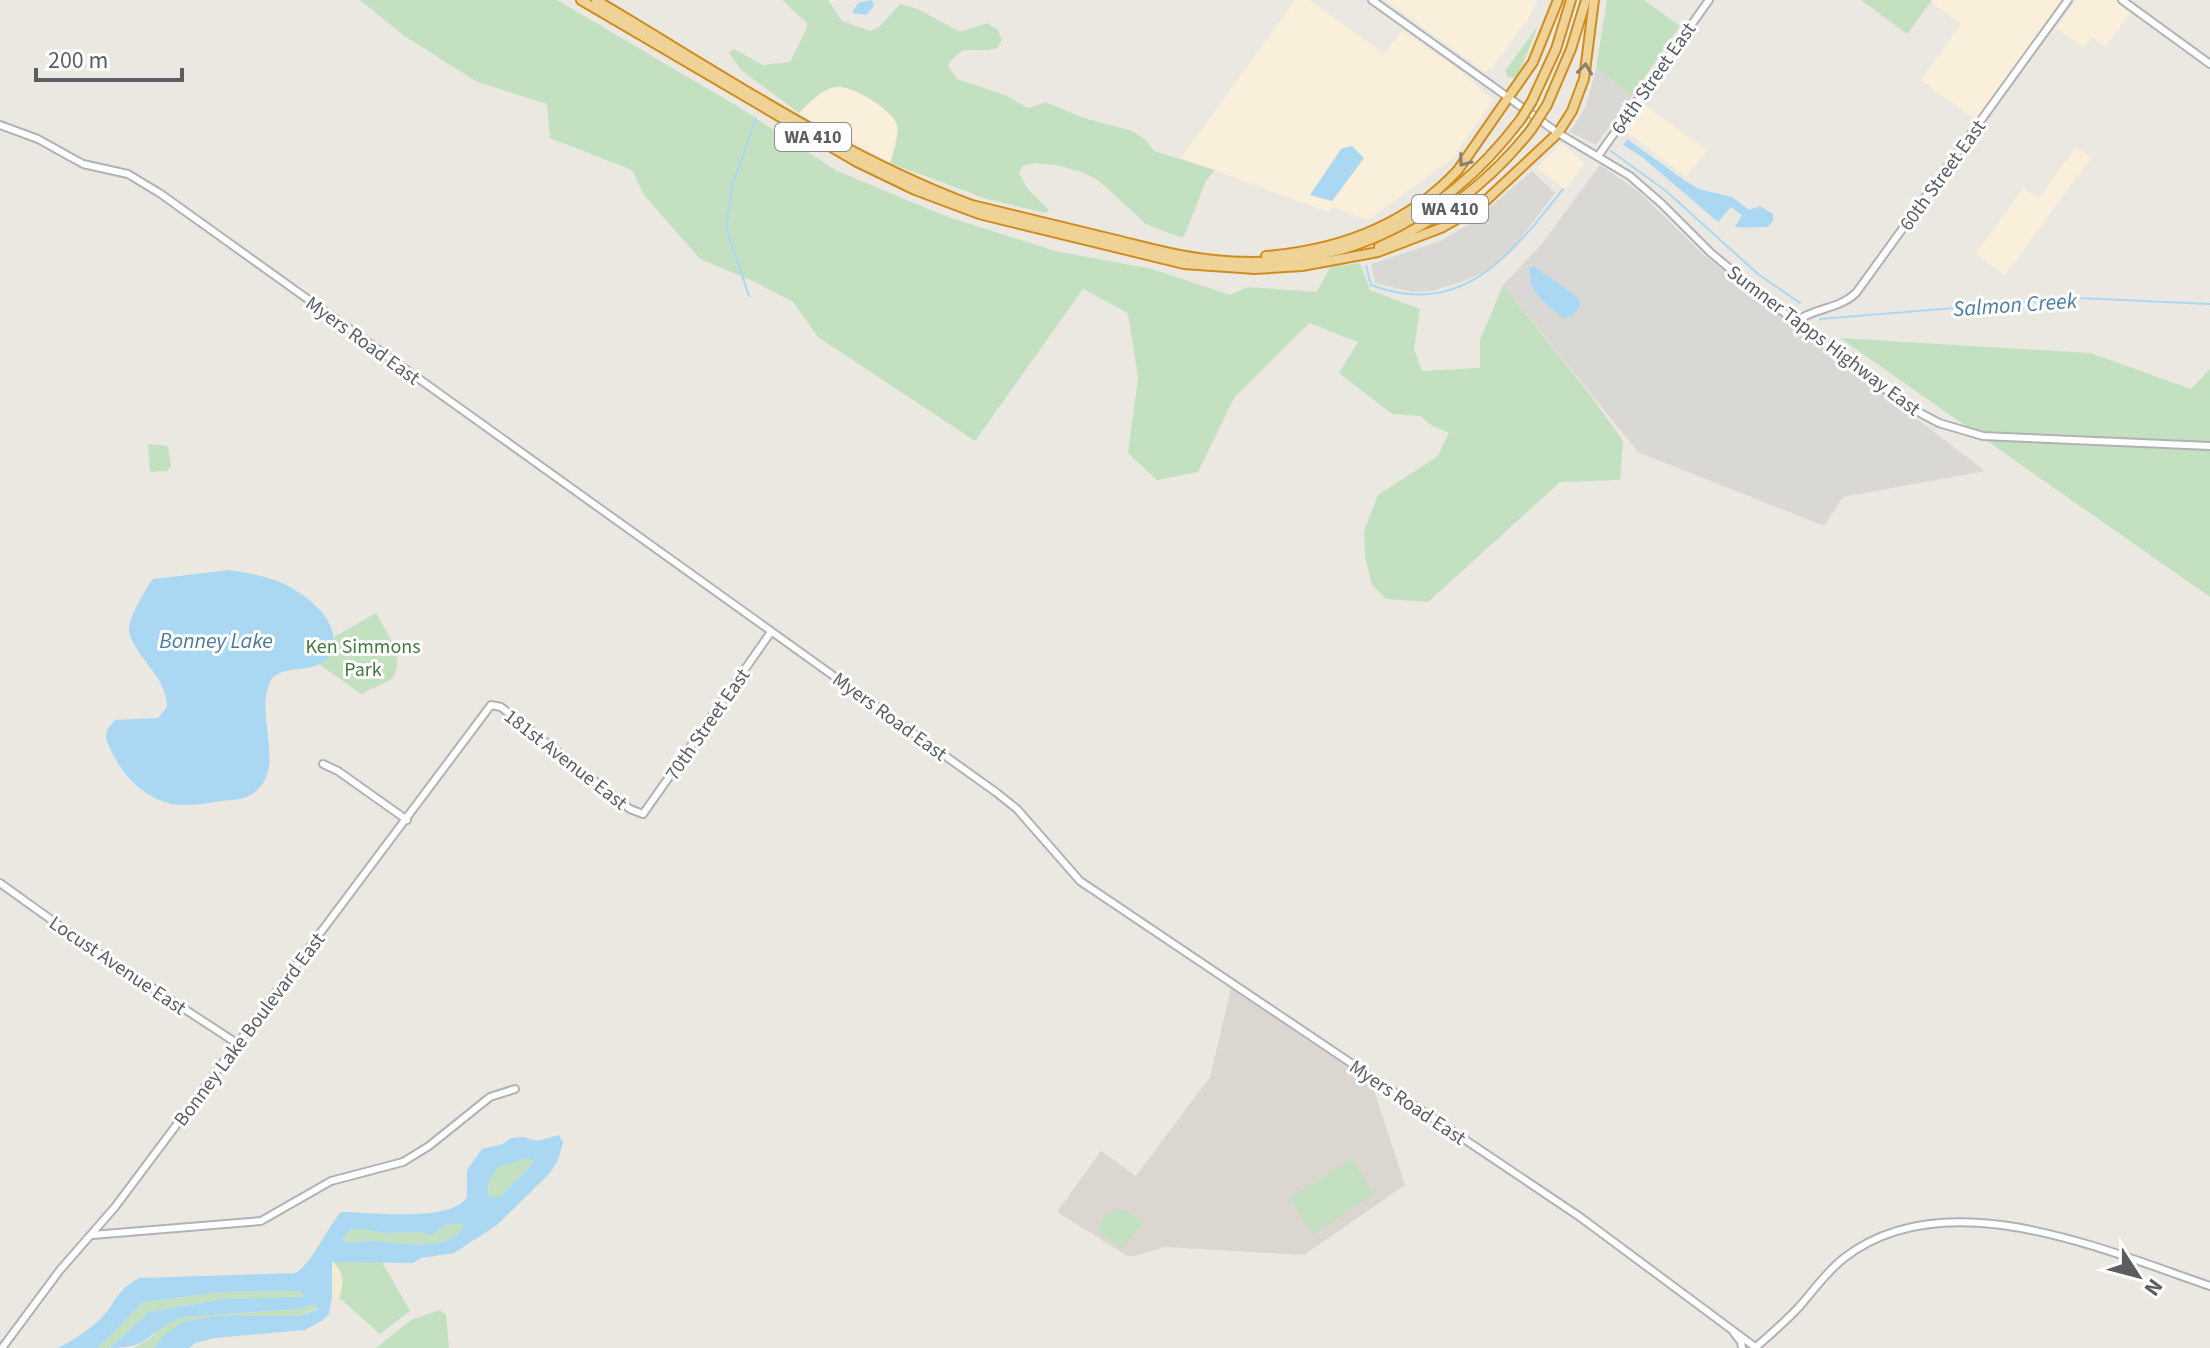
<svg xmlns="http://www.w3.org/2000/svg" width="2210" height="1348" font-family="'Source Sans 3',sans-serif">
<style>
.commercial{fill:#f9efda}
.industrial{fill:#dad8d4}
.education{fill:#dbd7d0}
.green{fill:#c3e0c1}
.sand{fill:#f4ebd4}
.water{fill:#aad8f3;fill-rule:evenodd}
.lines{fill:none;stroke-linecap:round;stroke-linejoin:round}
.stream{stroke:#aad8f3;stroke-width:2}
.minor-casing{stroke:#afb3b6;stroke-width:10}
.highway-casing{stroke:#d08c1d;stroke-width:12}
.minor{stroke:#fff;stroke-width:6}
.highway{stroke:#eed296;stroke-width:8}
.highway-bridge-casing{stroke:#d08c1d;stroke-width:12;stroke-linecap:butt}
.highway-bridge{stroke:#eed296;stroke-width:8}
.oneway{stroke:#868171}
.labels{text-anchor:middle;stroke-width:6;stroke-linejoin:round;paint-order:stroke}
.shield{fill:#fff;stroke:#8c8e90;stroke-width:2}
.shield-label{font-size:18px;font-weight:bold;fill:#5a5e61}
.street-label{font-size:20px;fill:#5a5e61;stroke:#fff}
.park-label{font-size:20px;fill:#407b3f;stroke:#fff}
.water-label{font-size:22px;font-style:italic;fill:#4b7ba2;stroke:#fff}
</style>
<rect width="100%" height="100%" fill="#ebe8e2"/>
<g class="commercial">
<polygon points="1295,0 1309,0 1384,54 1402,30 1460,71 1493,100 1452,159 1367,220 1332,207 1328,212 1181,158"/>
<polygon points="1385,0 1537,0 1529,18 1491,69 1485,72"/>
<polygon points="1932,0 2062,0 1976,120 1921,80 1961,24 1931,2"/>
<polygon points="2076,0 2115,0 2131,12 2106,47 2092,37 2084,48 2056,28"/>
<polygon points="837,86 852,90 880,105 897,121 898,129 890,163 799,113 819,94"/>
<polygon points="1642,103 1707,150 1686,177 1623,129"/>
<polygon points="1561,143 1585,163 1566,190 1537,168"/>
<polygon points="2076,147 2091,158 2005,275 1976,254 2023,188 2039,198"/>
</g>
<g class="industrial">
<polygon points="1596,69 1632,96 1596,145 1570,132 1586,106"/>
<polygon points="1600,165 1637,190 1704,255 1985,471 1843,497 1824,526 1638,452 1503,285 1540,246"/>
<polygon points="1532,171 1555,193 1513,248 1489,269 1467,280 1432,291 1412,292 1375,283 1371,264 1438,242 1470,224"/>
</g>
<polygon class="education" points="1231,988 1372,1084 1405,1185 1304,1255 1164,1247 1135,1256 1128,1256 1057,1212 1101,1151 1136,1176 1210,1077"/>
<g class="green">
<polygon points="360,0 557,0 737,106 837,171 948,217 1055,251 1152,269 1230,295 1248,287 1317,292 1330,267 1360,263 1370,290 1420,309 1414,349 1422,371 1480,368 1480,340 1503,285 1591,396 1623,441 1620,480 1560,482 1428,602 1386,599 1372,585 1365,556 1364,531 1378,495 1438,456 1449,433 1429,424 1421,416 1392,414 1339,373 1358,342 1309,323 1234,398 1198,472 1157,480 1128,453 1138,378 1128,313 1083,289 975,441 818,337 793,302 751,280 700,259 644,195 632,170 550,138 547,104 477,82 403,35"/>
<path d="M782,0h46l14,21 28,10 9,-4 21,-23 18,5 42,23 27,-9 11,7 4,10 -5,8c-22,7 -34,-8 -49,18l9,13 48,16 23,13 18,-6 38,16 48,13 15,10 7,10 61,19 -9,11 -21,53 -3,4 -36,-14 -48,-44 -14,-7 -27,-8 -23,-2 -12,3 -3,7 8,15 22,22 -4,3 -58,-14 -97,-36c4,-10 9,-26 7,-37 -2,-16 -47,-42 -62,-39 -15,3 -26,16 -36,26l-58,-43 -12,-17 5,-4 29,16 27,-3 17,-34v-5z"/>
<polygon points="1607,0 1644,0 1680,26 1632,96 1596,69"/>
<polygon points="1861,0 1932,0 1907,34"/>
<polygon points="1538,26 1519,73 1514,78 1508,77 1505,71"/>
<polygon points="1840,338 2090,353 2191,389 2210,369 2210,597"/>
<polygon points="148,444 168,446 171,466 167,471 150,472"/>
<path d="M376,613c10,20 31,45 16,66l-31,15 -42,-30 13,-13 2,-14z"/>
<path d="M527,1157l7,4c-7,13 -24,23 -33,36h-10l-3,-2 1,-14 9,-14z"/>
<polygon points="1352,1159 1374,1194 1312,1234 1290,1198"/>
<polygon points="1117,1210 1128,1212 1143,1223 1123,1248 1099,1234 1098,1230 1104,1216"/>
<path d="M460,1222l3,4c-10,27 -64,17 -88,15 -11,-1 -21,4 -31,0l-1,-5 8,-7h8l27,4 34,-1 11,3 14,-10z"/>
<polygon points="334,1261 382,1262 410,1311 380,1334 342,1300 332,1297"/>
<polygon points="301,1291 305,1293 305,1297 302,1299 225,1299 149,1312 110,1348 98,1348 143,1302 221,1292"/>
<polygon points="315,1304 318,1308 299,1316 216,1316 154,1348 133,1348 151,1338 164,1323 182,1317 299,1309"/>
<polygon points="440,1310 446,1315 449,1348 376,1348 411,1320"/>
</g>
<path class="sand" d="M333,1262c12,11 11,22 6,37l-7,-2z"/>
<g class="water">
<polygon points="872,0 874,6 866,15 852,13 858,3"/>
<path d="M1627,139l57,41 15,9 33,8 17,13 11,-4 13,8v7l-5,6c-9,0 -25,1 -33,0l7,-12 -11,-8 -13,15 -76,-65 -19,-12z"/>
<polygon points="1352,146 1364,158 1332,201 1310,195 1341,149"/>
<path d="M1534,266l46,33v6l-7,11 -10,2c-17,-15 -36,-25 -33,-50z"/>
<path d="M230,570c16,3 32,5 47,11 25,10 67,39 54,70 -12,30 -54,6 -63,36 -9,28 11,72 -5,96 -10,16 -26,17 -43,18 -11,2 -24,4 -36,4 -37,0 -67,-33 -78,-67l1,-8 8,-10 43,-2 9,-11c0,-32 -35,-52 -38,-77 -1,-11 17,-42 24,-51z"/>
<path d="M559,1135l4,7 -5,18 -8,13 -53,52 -43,28 -33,5 -8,5 -81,-1v35l-3,17 -6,6 -18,10 -90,8 -20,5 -6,5h-35l12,-14 17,-12 33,-6h83l19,-7 -3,-5 -16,5 -117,8c-35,13 -28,31 -72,31l39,-36 76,-13 80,-2 -4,-6 -80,1 -78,10 -45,46h-40c18,-9 33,-19 47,-34 14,-17 13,-25 35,-36l155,-5c18,-10 31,-44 46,-61 28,0 110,11 126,-15v-27l15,-21 21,-5 8,-6 12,-1 14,4zM527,1158l7,3c-7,12 -24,23 -33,36h-10l-3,-2 1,-14 9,-14zM460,1223l3,3c-11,27 -64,17 -88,15 -11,-1 -21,4 -31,0l-1,-4 8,-8h8l26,4 35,-1 11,3 14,-10z"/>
</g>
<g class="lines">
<g class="stream">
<polyline points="1611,151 1666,191 1758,274 1800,303"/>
<path d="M1366,266l5,19c91,35 141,-31 192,-96"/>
<polyline points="749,296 726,228 732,186 756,119"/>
<polyline points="1820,319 2077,298 2210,304"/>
</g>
<g class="minor-casing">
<g id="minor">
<polyline points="1372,0 1558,133 1630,176 1662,204 1711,253 1770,302 1909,407 1939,423 1983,436 2210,446"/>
<polyline points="2122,0 2210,64"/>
<polyline points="0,125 38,139 83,164 128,174 161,194 997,793 1017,809 1080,881 1580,1217 1755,1347"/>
<polyline points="1598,156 1709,0"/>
<path d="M1795,322c20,-15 43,-12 61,-29l212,-293"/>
<polyline points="323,764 338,771 407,820"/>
<polyline points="0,883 85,944 238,1044"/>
<polyline points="92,1235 261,1221 331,1181 403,1162 429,1146 490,1097 515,1089"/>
<polyline points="1734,1333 1741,1342 1742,1348"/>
<polyline points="2,1348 60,1270 115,1207 491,705 501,707 630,809 643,814 771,632"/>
<path d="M1755,1348c15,-13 30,-26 44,-41 15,-17 28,-36 45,-49 101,-79 260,-8 366,28"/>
</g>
</g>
<g class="highway-casing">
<g id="highway">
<polyline points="581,0 857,162 915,190 979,214 1184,264 1255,269 1302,266 1378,252 1441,228 1480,206 1558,133 1572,111 1584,79 1594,0"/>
<path d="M596,0c123,73 243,155 376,205 46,11 91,22 136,33 30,7 59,16 90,20 134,19 242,-32 323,-139"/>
<polyline points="1532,101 1556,49 1571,0"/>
<polyline points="1547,105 1571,49 1586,0"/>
<path d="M1379,247c61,-27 110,-64 152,-117"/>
<path d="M1266,256c73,-6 141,-31 192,-86l75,-108 25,-62"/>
</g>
</g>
<use href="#minor" class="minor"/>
<use href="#highway" class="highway"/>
<g class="highway-bridge-casing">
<g id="highway-bridge">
<polyline points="1521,119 1532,101"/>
<polyline points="1531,130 1547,105"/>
</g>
</g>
<use href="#highway-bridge" class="highway-bridge"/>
</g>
<defs><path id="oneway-chevron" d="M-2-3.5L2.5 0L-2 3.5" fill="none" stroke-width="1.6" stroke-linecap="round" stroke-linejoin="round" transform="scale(2)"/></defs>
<g class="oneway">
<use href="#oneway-chevron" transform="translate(1585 69) rotate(-83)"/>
<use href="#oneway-chevron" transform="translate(1464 161) rotate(127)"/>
</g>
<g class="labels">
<g class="shield">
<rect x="775" y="123" width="76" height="28" rx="6"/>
<rect x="1412" y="195" width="76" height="28" rx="6"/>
</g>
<g class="shield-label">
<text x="813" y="143">WA 410</text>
<text x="1450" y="215">WA 410</text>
</g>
<g class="street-label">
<text transform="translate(1653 78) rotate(-55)" y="7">64th Street East</text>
<text transform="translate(1942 175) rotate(-54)" y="7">60th Street East</text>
<text transform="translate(363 340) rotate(36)" y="7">Myers Road East</text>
<text transform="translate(1824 340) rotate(37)" y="7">Sumner Tapps Highway East</text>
<text transform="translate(890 716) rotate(36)" y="7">Myers Road East</text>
<text transform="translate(707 724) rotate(-55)" y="7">70th Street East</text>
<text transform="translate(566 759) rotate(38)" y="7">181st Avenue East</text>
<text transform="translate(118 965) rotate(34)" y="7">Locust Avenue East</text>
<text transform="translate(249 1029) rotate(-53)" y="7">Bonney Lake Boulevard East</text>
<text transform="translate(1408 1102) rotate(34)" y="7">Myers Road East</text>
</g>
<g class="park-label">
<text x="363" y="653">Ken Simmons<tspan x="363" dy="23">Park</tspan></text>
</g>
<g class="water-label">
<text transform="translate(2015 304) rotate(-4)" y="8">Salmon Creek</text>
<text x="216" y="648">Bonney Lake</text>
</g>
</g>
<g transform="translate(2138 1276) rotate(126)" stroke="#ffffff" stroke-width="6" paint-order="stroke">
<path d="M0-6L14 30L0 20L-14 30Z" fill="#5a5e61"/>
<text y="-12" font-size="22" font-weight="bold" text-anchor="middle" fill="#5a5e61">N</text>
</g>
<path d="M36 68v12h146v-12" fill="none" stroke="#5a5e61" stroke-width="4"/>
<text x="48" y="68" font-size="24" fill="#5a5e61" stroke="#ffffff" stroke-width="6" paint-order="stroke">200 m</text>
</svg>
